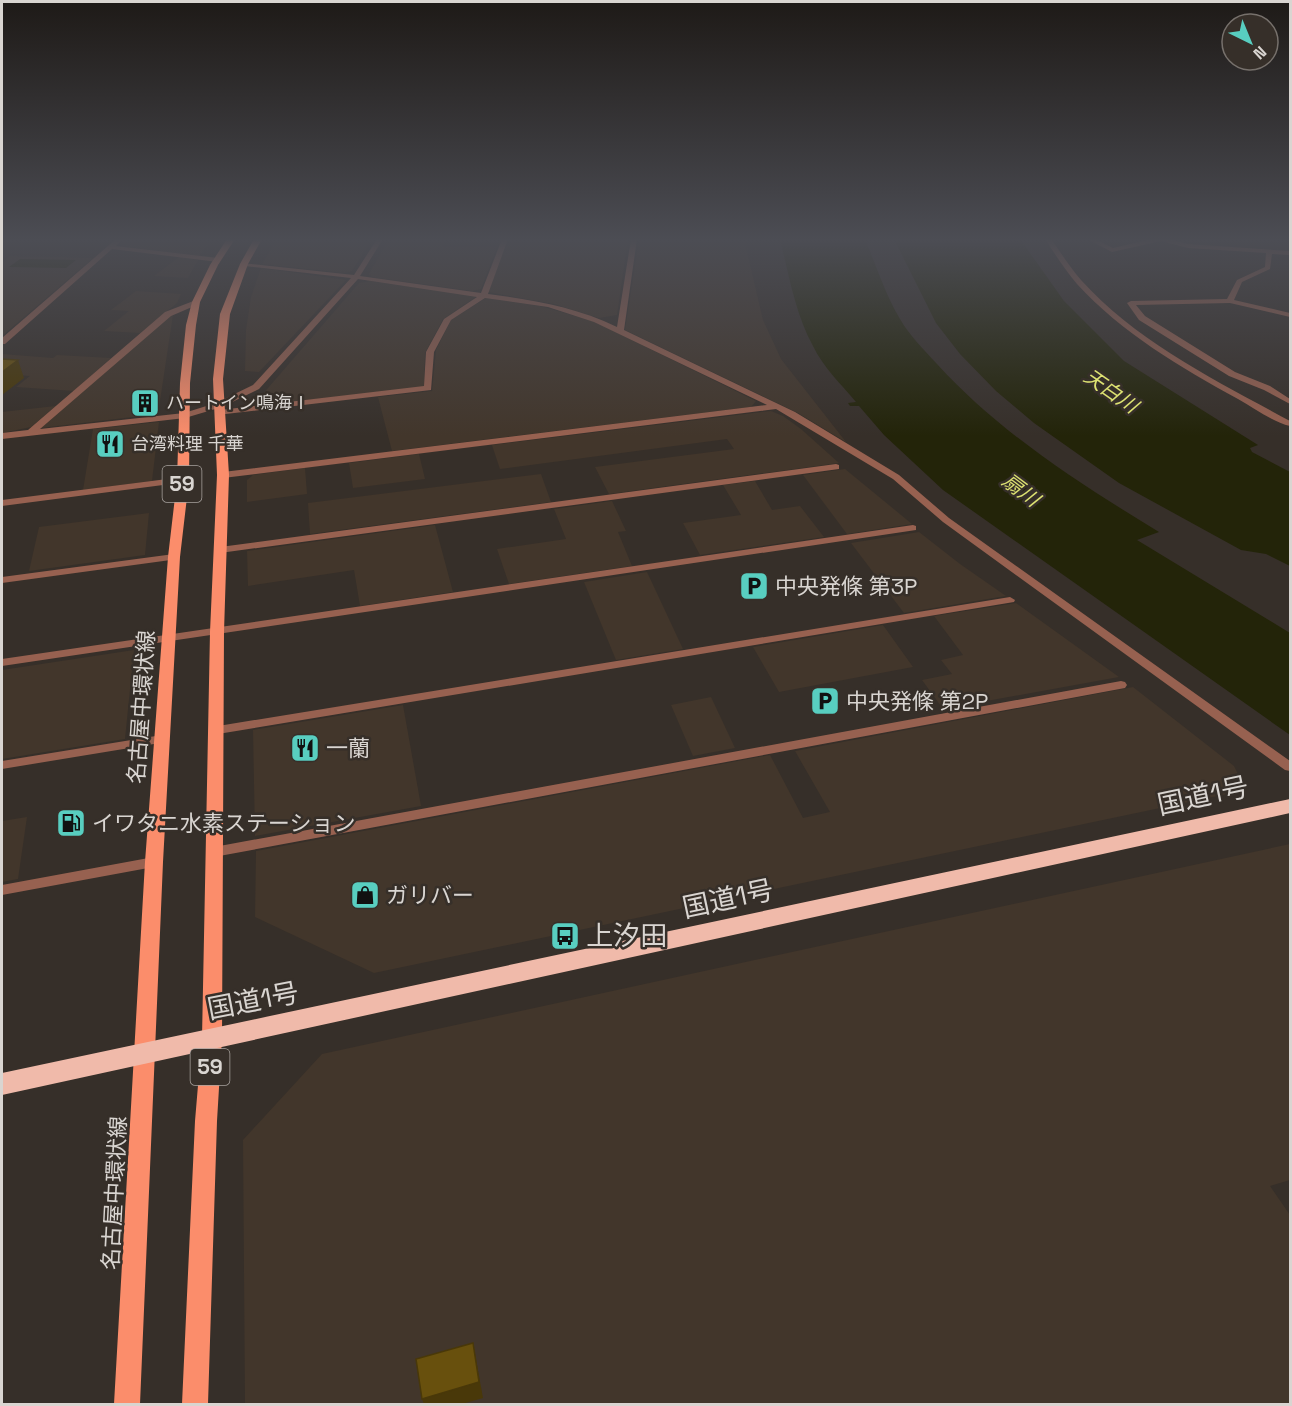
<svg xmlns="http://www.w3.org/2000/svg" width="1292" height="1406" font-family="'Space Grotesk','Noto Sans JP',sans-serif">
<style>
.built{fill:#42362b}
.water{fill:#232409}
.lines{fill:none;stroke-linecap:round;stroke-linejoin:round}
.street{fill:#976150;fill-rule:evenodd}
.primary{fill:#fb8d6b;fill-rule:evenodd}
.highway{fill:#f0baaa;fill-rule:evenodd}
.shaded-wall{fill:#493809}
.building{fill:#68500d;stroke:#493809;stroke-width:1.5}
.labels{text-anchor:middle;stroke-width:5;stroke-linejoin:round;paint-order:stroke}
.far-poi-label{font-size:18px;fill:#d9d5d1;stroke:#362f29;text-anchor:start}
.far-water-label{font-size:20px;font-style:italic;fill:#dde272;stroke:#362f29}
.shield{fill:#362f29;stroke:#a8a39f;stroke-width:1.5}
.shield-label{font-size:21px;font-weight:bold;fill:#d9d5d1}
.poi-label{font-size:22px;fill:#d9d5d1;stroke:#362f29;text-anchor:start}
.street-label{font-size:22px;fill:#d9d5d1;stroke:#362f29}
.near-street-label{font-size:27px;fill:#d9d5d1;stroke:#362f29}
.near-poi-label{font-size:27px;fill:#d9d5d1;stroke:#362f29;text-anchor:start}
</style>
<rect width="100%" height="100%" fill="#362f29"/>
<g class="built">
<polygon points="125,239 213,239 199,256 123,246 120,244"/>
<polygon points="277,239 372,239 352,271 345,273 262,264"/>
<polygon points="389,239 445,239 442,247 497,247 481,289 472,291 372,277 369,274"/>
<polygon points="508,239 628,239 617,315 599,318 554,304 488,292"/>
<polygon points="639,239 744,239 763,320 781,359 846,442 798,413 625,330"/>
<polygon points="10,256 93,258 2,336 2,263"/>
<polygon points="179,257 198,260 188,278 154,276"/>
<polygon points="261,268 346,280 259,372 245,371 246,330 251,297"/>
<polygon points="370,281 477,296 443,319 425,353 424,387 261,405 255,403 359,283"/>
<polygon points="136,291 181,294 177,303 140,333 104,331 129,311 111,310"/>
<polygon points="486,298 540,306 593,321 756,401 751,407 392,451 378,397 432,391 436,350 451,320"/>
<polygon points="173,315 158,414 41,428 172,314"/>
<polygon points="2,354 53,358 57,355 111,358 74,391 16,387 30,376 2,374"/>
<polygon points="56,406 31,427 2,433 2,412"/>
<polygon points="771,411 783,416 801,429 839,463 609,494 595,467 734,449 727,439 500,469 492,445"/>
<polygon points="159,422 152,481 83,490 93,429"/>
<polygon points="419,454 425,479 353,488 349,463"/>
<polygon points="305,468 307,494 247,502 247,480 253,475"/>
<polygon points="845,469 912,524 847,534 803,475"/>
<polygon points="541,474 551,502 310,534 308,503"/>
<polygon points="755,481 772,510 800,506 824,537 700,555 683,523 741,515 723,485"/>
<polygon points="612,501 626,531 618,532 632,566 509,584 497,549 566,539 554,509"/>
<polygon points="149,513 145,555 29,571 39,527"/>
<polygon points="435,525 453,592 360,606 354,570 248,586 247,551"/>
<polygon points="919,532 960,564 1006,596 904,613 851,543"/>
<polygon points="647,572 683,649 616,660 584,582"/>
<polygon points="1016,603 1119,677 943,709 922,680 952,674 941,660 963,655 934,616"/>
<polygon points="883,625 913,667 779,692 753,647"/>
<polygon points="134,650 125,739 2,759 2,670"/>
<polygon points="1133,687 1234,766 1246,790 374,973 255,917 256,851 770,755 803,818 830,812 795,751"/>
<polygon points="711,697 735,748 693,756 671,705"/>
<polygon points="403,705 421,806 255,836 253,730"/>
<polygon points="27,817 18,879 2,882 2,821"/>
<polygon points="1290,844 1290,1180 1270,1186 1290,1215 1290,1404 245,1404 243,1140 322,1054"/>
</g>
<g class="water">
<path d="M780,239h85c11,26 20,55 35,80 9,16 24,31 37,45 64,70 142,119 222,168l-22,8 153,93v102l-347,-245 -59,-55 -25,-29h-9l-2,-3 8,-1c-15,-18 -33,-35 -43,-56 -18,-33 -24,-71 -33,-107z"/>
<polygon points="894,239 1020,239 1064,301 1124,361 1258,445 1250,448 1252,452 1290,472 1290,566 1266,554 1241,550 1119,483 1034,423 996,391 960,354 936,323"/>
<polygon points="20,259 76,260 66,268 9,267"/>
</g>
<g class="lines">
<g class="street">
<polygon points="116,239 123,239 116,246 218,258 221,260 218,262 112,249 5,344 2,344 2,338"/>
<path d="M377,239h6l-23,37 121,17 21,-54h6l-20,55c45,6 88,13 129,33l14,-88h6l-13,91 171,82 104,63 50,43 341,243v10l-5,-1 -342,-248 -50,-43 -117,-70 -553,69 -5,-3 5,-3 544,-67 -173,-83 -46,-15 -63,-9 -34,22 -17,32 -3,38 -214,25v-4l3,-1 204,-24 2,-34 18,-33 33,-22 -119,-18 -99,110 -37,18 -37,11 -183,21v-6l26,-3 137,-118 31,-12h3v4l-28,12 -131,113 144,-16 32,-10 37,-18 98,-107 -107,-12 -2,-1v-2l112,12z"/>
<path d="M1045,239h6c10,14 19,28 30,41 57,63 136,101 209,141v5c-17,-4 -36,-18 -52,-27 -58,-32 -116,-66 -161,-115 -12,-14 -22,-30 -32,-45z"/>
<polygon points="1087,239 1095,239 1113,248 1152,239 1169,239 1188,244 1290,251 1290,255 1272,254 1270,269 1242,282 1234,300 1290,313 1290,317 1230,303 1136,305 1145,316 1235,372 1270,386 1290,399 1290,404 1264,390 1229,376 1139,320 1127,303 1131,301 1227,299 1237,280 1265,267 1266,253 1188,248 1161,241 1112,252"/>
<polygon points="836,464 839,465 839,469 220,553 215,550 220,547"/>
<polygon points="183,477 188,480 186,482 2,506 2,500"/>
<polygon points="913,525 916,526 916,530 2,666 2,659"/>
<polygon points="174,554 179,557 178,559 2,583 2,577"/>
<polygon points="1010,597 1015,600 1014,602 218,734 212,730 218,726"/>
<polygon points="1121,681 1125,682 1127,685 1125,688 214,857 209,856 207,852 209,848 214,847"/>
<polygon points="162,735 166,736 168,739 166,742 2,769 2,761"/>
<polygon points="154,857 159,858 161,862 159,866 2,895 2,885"/>
</g>
<g class="primary">
<polygon points="227,239 235,239 218,265 200,302 196,325 190,383 189,480 180,557 163,862 140,1404 114,1404 145,862 168,557 177,480 180,383 186,325 192,302 210,265"/>
<polygon points="254,239 262,239 248,264 230,314 223,379 229,475 224,632 222,1038 217,1121 208,1404 182,1404 195,1121 202,1038 210,632 217,475 213,379 220,314 240,264"/>
</g>
<polygon class="highway" points="1290,799 1290,813 2,1095 2,1073"/>
</g>
<g class="shaded-wall">
<polygon points="18,360 24,378 2,395 2,372"/>
<polygon points="473,1343 483,1398 462,1404 424,1404 422,1399"/>
</g>
<g class="building">
<polygon points="2,359 18,360 2,372"/>
<polygon points="473,1343 479,1382 422,1399 416,1359"/>
</g>
<linearGradient id="sky" x2="0" y2="1"><stop stop-color="#1e1a17"/><stop offset="0.55" stop-color="#4c4d54"/><stop offset="1" stop-color="#4c4d54" stop-opacity="0"/></linearGradient>
<rect width="1292" height="436" fill="url(#sky)"/>
<defs>
<g id="building-square" transform="scale(1.5)"><rect x="-9" y="-9" width="18" height="18" rx="4" fill="#58cec0" stroke="#362f29"/><path d="M-4-6H4V6H1V3H-1V6H-4ZM-2.5-4.3h1.7v1.8h-1.7ZM.8-4.3h1.7v1.8H.8ZM-2.5-1h1.7V.8h-1.7ZM.8-1h1.7V.8H.8Z" fill="#111"/></g>
<g id="restaurant-square" transform="scale(1.5)"><rect x="-9" y="-9" width="18" height="18" rx="4" fill="#58cec0" stroke="#362f29"/><path d="M-5-6h1v4h1v-4h1v4h1v-4h1v5L-1.5 .5V6h-2V.5L-5-1ZM5-6V6H3V1.5H1.5Q1.5-4 5-6Z" fill="#111"/></g>
<g id="parking-square" transform="scale(1.5)"><rect x="-9" y="-9" width="18" height="18" rx="4" fill="#58cec0" stroke="#362f29"/><path d="M-3.5-5.5H1a3.5 3.5 0 0 1 0 7H-1V5.5H-3.5ZM-1-3.4V-.6H.8a1.4 1.4 0 0 0 0-2.8Z" fill="#111"/></g>
<g id="fuel-square" transform="scale(1.5)"><rect x="-9" y="-9" width="18" height="18" rx="4" fill="#58cec0" stroke="#362f29"/><path d="M-5.5-6h7V0h2V4h1.3V-2.5L3-4.5l.8-.8L6-3V5H2.5V1h-1V6h-7ZM-4.2-4.7v3.2H.2V-4.7Z" fill="#111"/></g>
<g id="shop-square" transform="scale(1.5)"><rect x="-9" y="-9" width="18" height="18" rx="4" fill="#58cec0" stroke="#362f29"/><path d="M-5-2.5h2.3a2.7 3.5 0 0 1 5.4 0H5L5.5 6h-11ZM-1.5-2.5h3a1.5 2.3 0 0 0-3 0Z" fill="#111"/></g>
<g id="bus-square" transform="scale(1.5)"><rect x="-9" y="-9" width="18" height="18" rx="4" fill="#58cec0" stroke="#362f29"/><path d="M-5-6H5V4H4V6H2V4H-2V6H-4V4H-5ZM-3.5-4V0h7V-4ZM-3.5 1.2v1.5H-2V1.2ZM2 1.2v1.5H3.5V1.2Z" fill="#111"/></g>
</defs>
<g fill-rule="evenodd">
<use href="#building-square" x="145" y="403"/>
<use href="#restaurant-square" x="110" y="444"/>
<use href="#parking-square" x="754" y="586"/>
<use href="#parking-square" x="825" y="701"/>
<use href="#restaurant-square" x="305" y="748"/>
<use href="#fuel-square" x="71" y="823"/>
<use href="#shop-square" x="365" y="895"/>
<use href="#bus-square" x="565" y="936"/>
</g>
<g class="labels">
<g class="far-poi-label">
<text x="166" y="409">ハートイン鳴海Ⅰ</text>
<text x="131" y="450">台湾料理 千華</text>
</g>
<g class="far-water-label">
<text transform="translate(1111 391) rotate(35)" y="7">天白川</text>
<text transform="translate(1021 490) rotate(37)" y="7">扇川</text>
</g>
<g class="shield">
<rect x="162.5" y="466" width="39" height="36" rx="4.5"/>
<rect x="190.5" y="1049" width="39" height="36" rx="4.5"/>
</g>
<g class="shield-label">
<text x="182" y="491">59</text>
<text x="210" y="1074">59</text>
</g>
<g class="poi-label">
<text x="775" y="594">中央発條 第3P</text>
<text x="846" y="709">中央発條 第2P</text>
<text x="326" y="756">一蘭</text>
<text x="92" y="831">イワタニ水素ステーション</text>
<text x="386" y="903">ガリバー</text>
</g>
<g class="street-label">
<text transform="translate(141 707) rotate(-86)" y="8">名古屋中環状線</text>
<text transform="translate(114 1193) rotate(-87)" y="8">名古屋中環状線</text>
</g>
<g class="near-street-label">
<text transform="translate(1203 796) rotate(-12)" y="9">国道1号</text>
<text transform="translate(728 899) rotate(-12)" y="9">国道1号</text>
<text transform="translate(253 1001) rotate(-11)" y="9">国道1号</text>
</g>
<g class="near-poi-label">
<text x="586" y="945">上汐田</text>
</g>
</g>
<rect width="1292" height="1406" fill="none" stroke="#d9d5d1" stroke-width="6"/>
<g transform="translate(1250 42) rotate(137)"><circle r="28" fill="#362f29" stroke="#77716c" stroke-width="1.5"/>
<path d="M0-4.5L10 22L0 15L-10 22Z" fill="#58cec0"/>
<text y="-9" font-size="16" font-weight="bold" text-anchor="middle" fill="#d9d5d1">N</text>
</g>
</svg>
